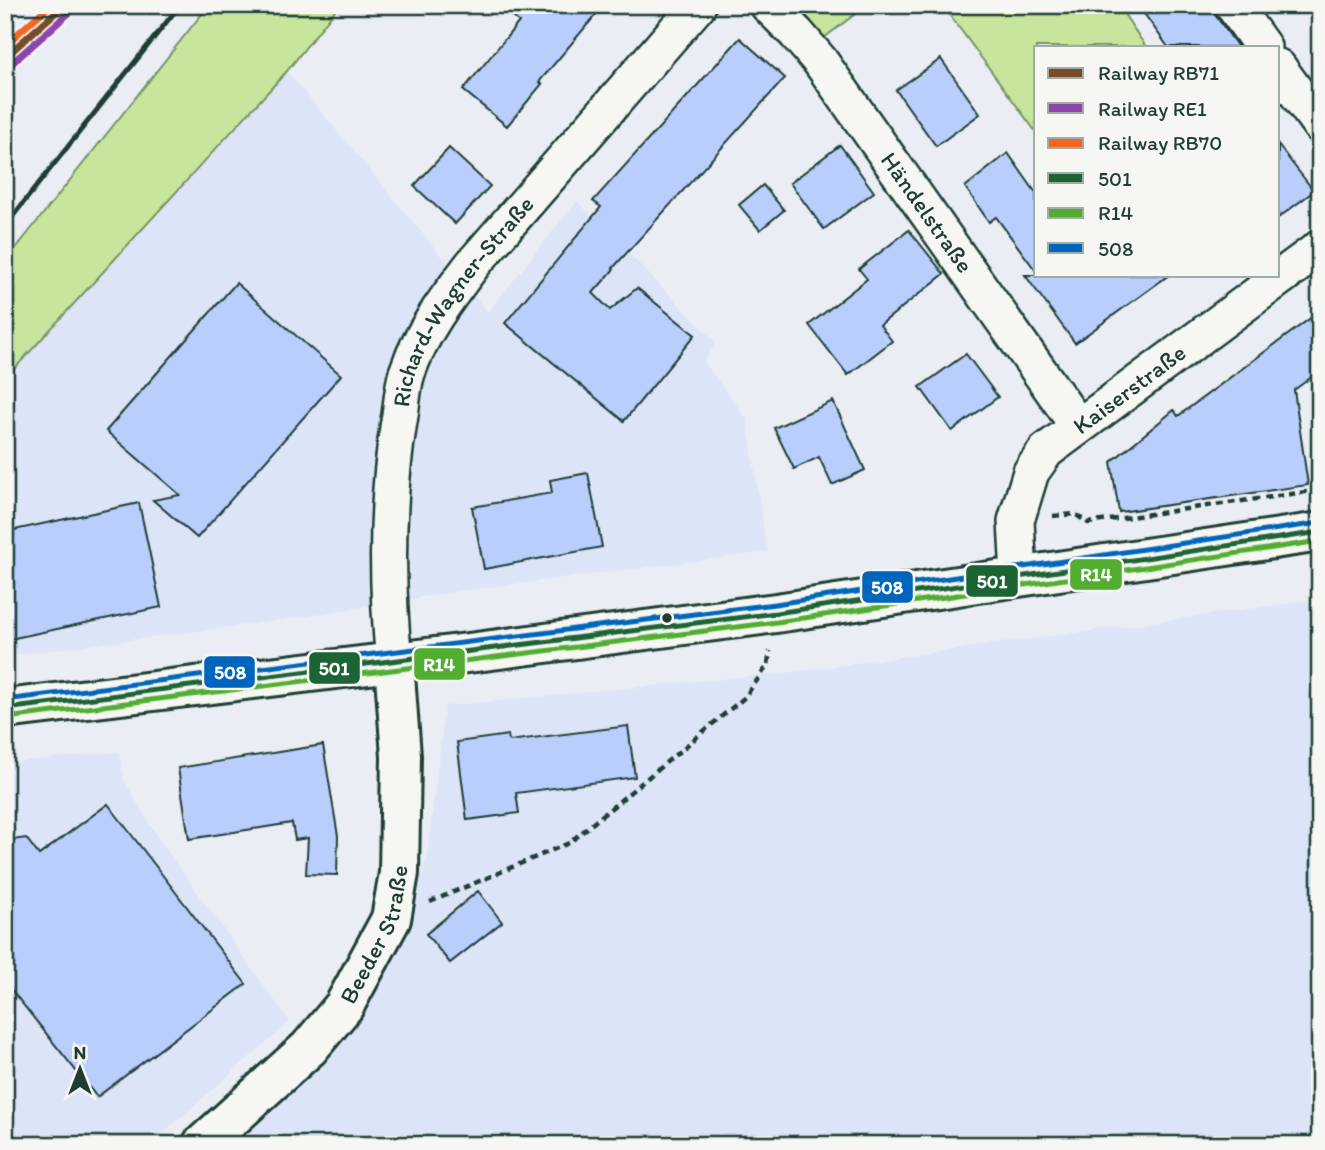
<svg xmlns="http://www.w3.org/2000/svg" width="1325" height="1150" font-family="Itim,sans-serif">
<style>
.built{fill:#dce4f7}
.green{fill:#c8e59d;stroke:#749168;stroke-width:2}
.building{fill:#bacefd;stroke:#1f3d34;stroke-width:2}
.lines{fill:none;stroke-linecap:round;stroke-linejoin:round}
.minor-casing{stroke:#1f3d34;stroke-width:40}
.tertiary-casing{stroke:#1f3d34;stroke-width:44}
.secondary-casing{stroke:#1f3d34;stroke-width:44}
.path{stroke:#1f3d34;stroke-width:4.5;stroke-dasharray:7 5;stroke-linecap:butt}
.minor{stroke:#f6f6f2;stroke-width:35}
.tertiary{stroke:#f6f6f2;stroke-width:38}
.secondary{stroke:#f6f6f2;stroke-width:38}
.rail{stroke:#1f3d34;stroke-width:5}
.bus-1-casing{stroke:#f6f6f2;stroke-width:10}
.bus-2-casing{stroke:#f6f6f2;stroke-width:10}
.bus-3-casing{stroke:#f6f6f2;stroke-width:10}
.bus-1{stroke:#1c6434;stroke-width:5}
.bus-2{stroke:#51ae31;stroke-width:5}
.bus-3{stroke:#0065bd;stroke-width:5}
.rail-1-casing{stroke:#f6f6f2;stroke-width:12}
.rail-2-casing{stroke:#f6f6f2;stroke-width:12}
.rail-3-casing{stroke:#f6f6f2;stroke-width:12}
.rail-1{stroke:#7a4b2a;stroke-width:7}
.rail-2{stroke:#8e44ad;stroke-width:7}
.rail-3{stroke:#f26522;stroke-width:7}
.bus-dot{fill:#1f3d34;stroke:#f6f6f2;stroke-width:2.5}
.labels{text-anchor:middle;stroke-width:5;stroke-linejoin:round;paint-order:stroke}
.street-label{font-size:24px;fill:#1f3d34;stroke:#f6f6f2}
.line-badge{stroke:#f6f6f2;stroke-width:2.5}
.badge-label{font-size:19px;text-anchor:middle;font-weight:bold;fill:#fff}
</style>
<rect width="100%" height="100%" fill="#eaeef4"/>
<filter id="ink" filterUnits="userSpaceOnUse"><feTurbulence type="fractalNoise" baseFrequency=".0143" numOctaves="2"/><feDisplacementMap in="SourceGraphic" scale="14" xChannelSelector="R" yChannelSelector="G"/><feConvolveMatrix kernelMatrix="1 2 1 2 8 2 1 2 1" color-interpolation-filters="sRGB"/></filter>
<g filter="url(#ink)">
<g class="built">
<polygon points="287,71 488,312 577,201 716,342 704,362 747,419 767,552 454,592 275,621 5,656 5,379"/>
<polygon points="1320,599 1320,1145 218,1145 367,1003 407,932 427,855 445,706 792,672"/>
<polygon points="119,752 125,782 159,839 290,1022 149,1145 23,1145 5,1129 5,763"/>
</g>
<g class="green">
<polygon points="209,5 339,5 287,71 5,379 5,262"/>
<polygon points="793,5 867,5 824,38"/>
<polygon points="959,5 1118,5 1146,47 1036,47 1036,132 949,14"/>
</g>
<g class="building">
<polygon points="499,5 604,5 539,82 542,84 507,126 463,90 519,22"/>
<polygon points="1138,5 1208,5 1238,47 1168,47"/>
<polygon points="740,38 785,78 613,268 614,269 593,293 610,310 637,288 695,335 624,421 505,323 601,207 593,201"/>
<polygon points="941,59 980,114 936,146 896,90"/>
<polygon points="840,145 874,192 824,229 790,183"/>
<polygon points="1278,145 1314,191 1278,218"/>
<polygon points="449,148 490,186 455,224 414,186"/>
<polygon points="1008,153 1036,193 1036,271 996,217 989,222 965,187"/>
<polygon points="763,185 784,210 760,230 739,205"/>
<polygon points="909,230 944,274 880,325 892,341 848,375 809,325 867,279 859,269"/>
<polygon points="1025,275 1169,275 1075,343"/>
<polygon points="236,283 341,375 197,538 153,500 180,495 106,431"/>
<polygon points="1320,311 1320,371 1294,390 1308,485 1119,512 1111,462 1174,410 1178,416"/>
<polygon points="966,354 998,397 952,431 920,387"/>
<polygon points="833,401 865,470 832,485 819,457 794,469 774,428"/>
<polygon points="588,473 602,547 484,569 472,507 552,493 550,480"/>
<polygon points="139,503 161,607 5,640 5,532"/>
<polygon points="628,726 635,777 516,793 519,813 467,820 457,742 508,735 509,741"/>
<polygon points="323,745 338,836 337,875 306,874 308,838 295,840 292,823 189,839 178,768"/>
<polygon points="108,804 246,984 97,1097 5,982 5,841 26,838 39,855"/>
<polygon points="478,891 502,922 450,963 426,934"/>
</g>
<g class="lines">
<g class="minor-casing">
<g id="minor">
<path id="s1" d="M768,5l28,28 24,28 258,365"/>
<polyline points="1233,5 1263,47"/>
<polyline points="1278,67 1320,125"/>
<path id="s2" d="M1019,576l-3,-55 15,-49 15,-21 274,-203"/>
<path id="s3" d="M394,662c-8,-80 -8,-161 5,-241 3,-15 3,-33 8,-48 14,-41 40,-75 66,-109l225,-259"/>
</g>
</g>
<g class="tertiary-casing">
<g id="tertiary">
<path id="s4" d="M202,1145l107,-97 35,-42 47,-87 8,-46 1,-58 1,-59 -7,-94"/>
</g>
</g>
<g class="secondary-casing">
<polyline id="secondary" points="5,709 476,652 776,613 1320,532"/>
</g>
<g class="path">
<polyline points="1053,516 1075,514 1088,523 1320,490"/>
<polyline points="430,902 569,843 745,697 768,665 770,651"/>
</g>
<use href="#minor" class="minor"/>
<use href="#tertiary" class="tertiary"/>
<use href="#secondary" class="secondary"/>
<polyline class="rail" points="5,226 180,5"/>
<g class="bus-1-casing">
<polyline id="bus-1" points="5,709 776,613 1320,532"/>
</g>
<g class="bus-2-casing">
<polyline id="bus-2" points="6,718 777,622 1320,541"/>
</g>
<g class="bus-3-casing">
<polyline id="bus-3" points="5,700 775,604 1319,523"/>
</g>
<use href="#bus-1" class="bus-1"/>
<use href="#bus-2" class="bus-2"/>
<use href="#bus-3" class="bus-3"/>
<g class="rail-1-casing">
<polyline id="rail-1" points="5,57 64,5"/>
</g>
<g class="rail-2-casing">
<polyline id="rail-2" points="11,64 70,12"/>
</g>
<g class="rail-3-casing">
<polyline id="rail-3" points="5,45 50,5"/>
</g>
<use href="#rail-1" class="rail-1"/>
<use href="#rail-2" class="rail-2"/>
<use href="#rail-3" class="rail-3"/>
</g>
</g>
<circle class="bus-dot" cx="667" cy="618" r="6"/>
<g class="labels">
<g class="street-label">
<text dy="8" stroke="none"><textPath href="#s1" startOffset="262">Händelstraße</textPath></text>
<text dy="8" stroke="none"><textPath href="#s3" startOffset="380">Richard-Wagner-Straße</textPath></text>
<text dy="8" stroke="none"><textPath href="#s2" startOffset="236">Kaiserstraße</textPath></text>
<text dy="8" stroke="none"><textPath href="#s4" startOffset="278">Beeder Straße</textPath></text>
</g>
</g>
<g class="line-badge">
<rect x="1069" y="558" width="54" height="33" rx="7" fill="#51ae31"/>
<rect x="965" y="564" width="54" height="34" rx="7" fill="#1c6434"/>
<rect x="861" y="570" width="53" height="34" rx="7" fill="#0065bd"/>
<rect x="413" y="647" width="53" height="34" rx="7" fill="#51ae31"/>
<rect x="308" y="651" width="53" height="34" rx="7" fill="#1c6434"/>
<rect x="203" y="655" width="53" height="34" rx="7" fill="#0065bd"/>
</g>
<g class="badge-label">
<text x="1096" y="581">R14</text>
<text x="992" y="588">501</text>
<text x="887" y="594">508</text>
<text x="439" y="671">R14</text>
<text x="334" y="675">501</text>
<text x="230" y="679">508</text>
</g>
<rect width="1325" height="1150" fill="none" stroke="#f6f6f2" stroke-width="28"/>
<rect x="14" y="14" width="1297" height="1122" fill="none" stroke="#1f3d34" stroke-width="2.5" filter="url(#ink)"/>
<rect x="1034" y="46" width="245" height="231" fill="#f6f6f2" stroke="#a0aca6" stroke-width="2"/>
<rect x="1048" y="68" width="35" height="10" fill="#7a4b2a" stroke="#a0aca6" stroke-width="2"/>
<text x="1098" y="80" font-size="21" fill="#1f3d34">Railway RB71</text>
<rect x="1048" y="103" width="35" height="10" fill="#8e44ad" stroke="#a0aca6" stroke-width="2"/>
<text x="1098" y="116" font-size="21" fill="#1f3d34">Railway RE1</text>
<rect x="1048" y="138" width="35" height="10" fill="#f26522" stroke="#a0aca6" stroke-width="2"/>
<text x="1098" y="150" font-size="21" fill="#1f3d34">Railway RB70</text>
<rect x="1048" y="173" width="35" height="10" fill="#1c6434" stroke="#a0aca6" stroke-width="2"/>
<text x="1098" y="186" font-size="21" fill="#1f3d34">501</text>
<rect x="1048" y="208" width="35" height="10" fill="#51ae31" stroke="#a0aca6" stroke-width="2"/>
<text x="1098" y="220" font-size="21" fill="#1f3d34">R14</text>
<rect x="1048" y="243" width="35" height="10" fill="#0065bd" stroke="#a0aca6" stroke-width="2"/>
<text x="1098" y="256" font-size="21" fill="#1f3d34">508</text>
<g transform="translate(80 1069)" stroke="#f6f6f2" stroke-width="5" paint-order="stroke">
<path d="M0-5L12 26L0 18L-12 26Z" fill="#1f3d34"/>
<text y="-10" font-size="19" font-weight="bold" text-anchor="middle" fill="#1f3d34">N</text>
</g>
</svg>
